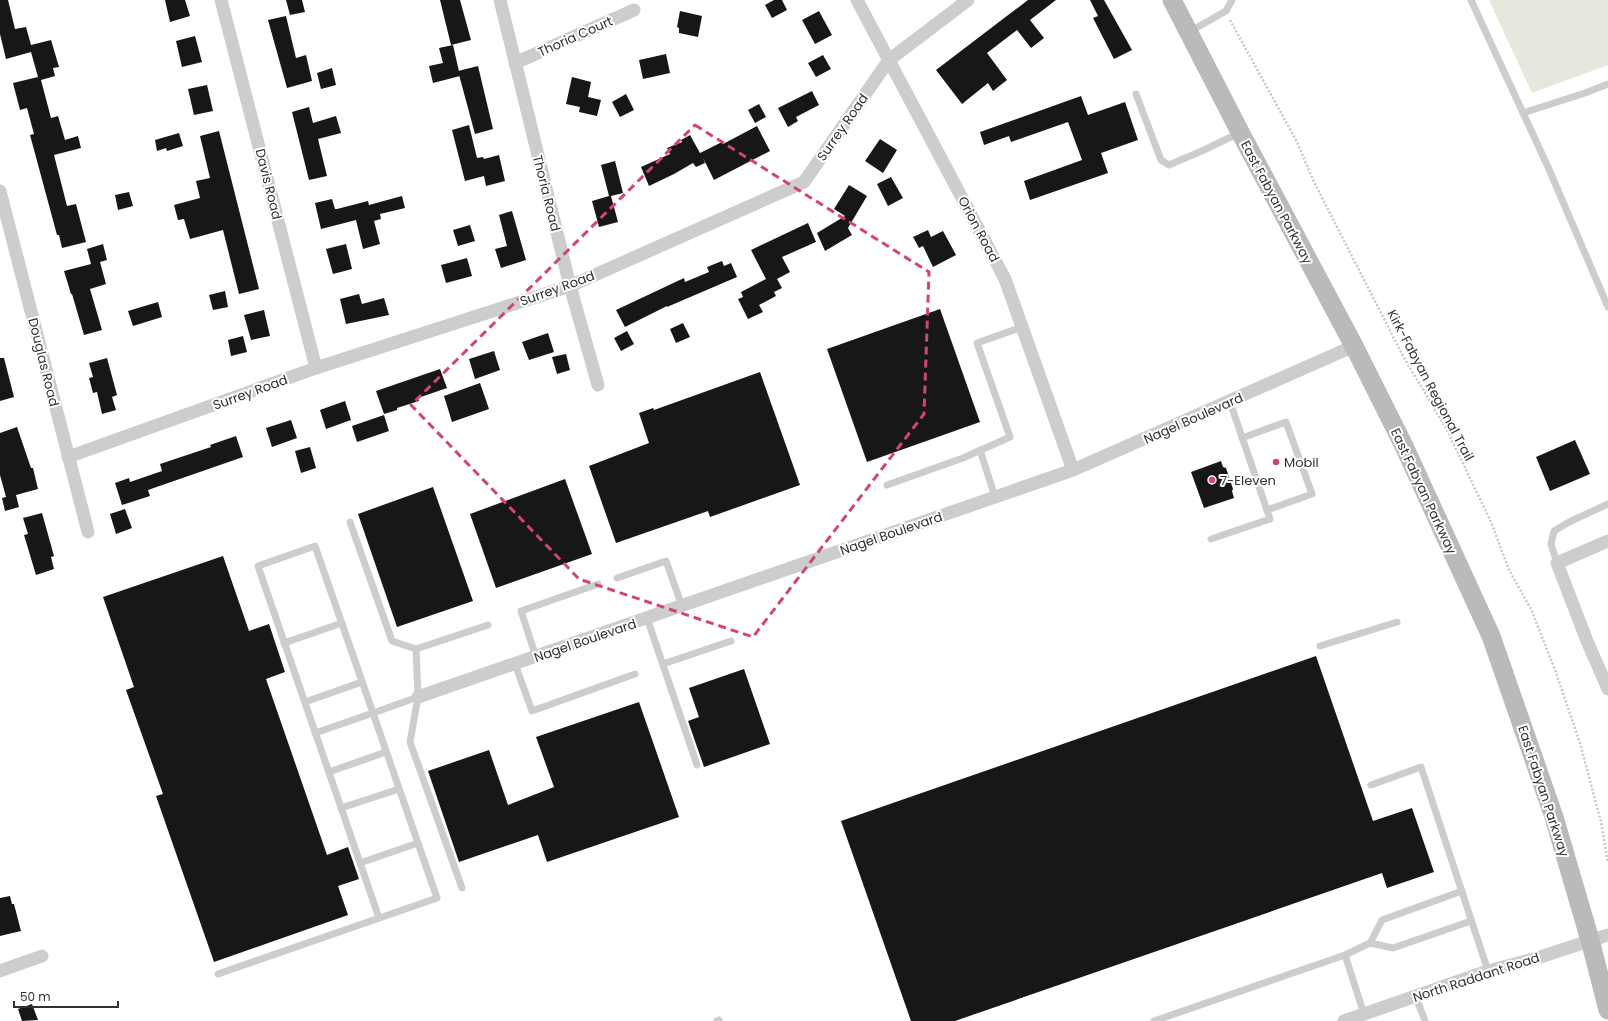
<svg xmlns="http://www.w3.org/2000/svg" width="1608" height="1021" font-family="Poppins,sans-serif">
<style>
.green{fill:#e5e8dc}
.building{fill:#171717}
.lines{fill:none;stroke-linecap:round;stroke-linejoin:round}
.path{stroke:#c7c7c7;stroke-width:2.5;stroke-dasharray:2 2;stroke-linecap:butt}
.service{stroke:#cdcdcd;stroke-width:7}
.minor{stroke:#cdcdcd;stroke-width:13}
.secondary{stroke:#bababa;stroke-width:19}
.marked{fill:none;stroke:#d2466d;stroke-width:3;stroke-dasharray:8 5;stroke-linejoin:round}
.poi-dot{fill:#d2466d;stroke:#fff;stroke-width:1.5}
.labels{text-anchor:middle;stroke-width:4;stroke-linejoin:round;paint-order:stroke}
.street-label{font-size:13px;fill:#303030;stroke:#fff}
.poi-label{font-size:13px;fill:#303030;stroke:#fff;text-anchor:start}
</style>
<rect width="100%" height="100%" fill="#fff"/>
<polygon class="green" points="1489,0 1608,0 1608,65 1532,93"/>
<g class="building">
<polygon points="0,0 8,0 15,29 26,27 31,45 51,40 59,67 53,68 55,76 41,80 51,118 58,116 65,140 78,136 81,148 54,155 67,206 76,204 86,242 62,248 59,235 57,235 30,135 34,134 27,108 20,110 13,83 38,77 31,52 6,59 0,34"/>
<polygon points="165,0 185,0 190,16 170,22"/>
<polygon points="286,0 302,0 305,12 290,15"/>
<polygon points="440,0 460,0 471,40 451,45"/>
<polygon points="774,0 782,0 787,10 772,18 765,5"/>
<polygon points="1028,0 1056,0 1030,20 1044,38 1031,48 1017,30 987,53 1007,80 993,91 988,83 962,104 936,70"/>
<polygon points="1090,0 1104,0 1132,50 1114,59 1093,18 1098,16"/>
<polygon points="680,11 702,16 698,37 679,33 679,28 677,27"/>
<polygon points="819,11 832,35 815,44 802,20"/>
<polygon points="286,16 296,58 306,55 312,81 287,88 268,20"/>
<polygon points="195,36 202,62 182,67 176,41"/>
<polygon points="453,45 460,76 433,83 429,66 443,63 439,48"/>
<polygon points="666,54 670,73 643,79 639,60"/>
<polygon points="823,55 831,69 816,77 808,63"/>
<polygon points="478,66 493,129 475,134 458,71"/>
<polygon points="332,68 336,85 321,89 317,73"/>
<polygon points="572,77 591,82 588,97 601,100 597,116 579,112 580,107 566,104"/>
<polygon points="207,85 213,111 194,115 188,89"/>
<polygon points="812,91 819,105 796,117 798,121 788,127 778,108"/>
<polygon points="626,94 634,110 620,117 612,102"/>
<polygon points="1081,96 1088,115 1125,102 1138,140 1101,153 1108,173 1030,200 1024,181 1082,160 1068,122 1011,142 1009,136 984,145 980,132"/>
<polygon points="759,104 766,117 755,123 748,110"/>
<polygon points="309,107 313,123 336,116 341,133 318,139 327,176 309,180 292,112"/>
<polygon points="469,125 477,158 483,157 484,159 499,155 505,181 486,186 484,176 465,181 452,130"/>
<polygon points="757,126 770,151 714,180 703,158 705,163 696,167 693,163 674,174 649,186 641,167 670,154 667,148 682,142 681,140 690,135 700,153 722,142 723,144"/>
<polygon points="219,131 259,289 239,294 223,230 190,239 184,219 178,220 174,205 200,198 196,181 210,178 200,136"/>
<polygon points="179,133 183,146 167,151 166,148 157,151 155,140"/>
<polygon points="880,139 897,150 883,173 865,161"/>
<polygon points="615,161 623,193 611,196 618,222 599,227 592,201 609,196 601,165"/>
<polygon points="891,177 903,198 888,206 877,184"/>
<polygon points="849,185 867,196 848,228 852,235 825,251 817,233 845,216 834,209"/>
<polygon points="129,192 133,206 118,210 115,195"/>
<polygon points="402,196 405,208 380,214 381,219 374,221 380,244 363,249 356,220 321,229 315,203 332,199 335,209 337,209 368,201 369,205"/>
<polygon points="512,211 526,260 501,268 495,249 507,246 499,215"/>
<polygon points="808,223 816,242 782,257 790,272 777,279 782,288 774,292 776,296 759,305 763,312 748,319 738,299 743,297 741,292 766,279 751,250"/>
<polygon points="470,225 475,241 458,246 453,230"/>
<polygon points="928,230 931,237 943,231 956,255 933,267 923,246 919,248 913,237"/>
<polygon points="103,244 107,260 100,262 106,284 90,289 102,330 84,335 72,294 71,294 64,271 91,264 87,249"/>
<polygon points="346,244 352,269 333,274 326,249"/>
<polygon points="467,258 472,276 446,283 441,265"/>
<polygon points="722,261 724,266 731,263 737,277 667,307 667,306 625,327 616,310 684,278 685,282 709,272 707,267"/>
<polygon points="225,291 228,307 213,310 209,295"/>
<polygon points="359,294 362,304 384,298 389,315 346,324 340,299"/>
<polygon points="158,302 162,317 133,326 128,311"/>
<polygon points="940,309 980,422 867,462 827,349"/>
<polygon points="264,310 270,336 251,340 244,315"/>
<polygon points="683,323 690,337 676,343 670,329"/>
<polygon points="627,331 634,344 621,351 614,338"/>
<polygon points="548,333 554,352 529,360 522,342"/>
<polygon points="243,336 247,352 231,356 228,340"/>
<polygon points="494,351 500,370 475,379 469,359"/>
<polygon points="566,354 570,370 557,374 552,357"/>
<polygon points="0,358 4,358 14,397 0,401"/>
<polygon points="107,358 117,395 112,397 116,410 102,414 97,392 93,393 89,378 93,377 89,363"/>
<polygon points="440,369 447,388 418,398 419,401 397,408 397,410 384,414 376,391"/>
<polygon points="760,372 800,485 710,517 708,511 616,543 589,466 649,443 639,413 653,408 654,410"/>
<polygon points="480,383 489,409 452,422 444,396"/>
<polygon points="345,401 351,420 326,429 320,410"/>
<polygon points="384,415 389,431 357,442 352,426"/>
<polygon points="291,420 297,438 272,447 266,428"/>
<polygon points="17,427 31,468 33,468 38,489 16,495 19,507 5,511 2,498 6,497 0,475 0,433"/>
<polygon points="236,436 243,457 148,490 150,496 122,505 115,483 129,478 130,482 162,471 160,464 211,447 210,445"/>
<polygon points="1575,440 1590,474 1550,491 1536,457"/>
<polygon points="310,447 316,468 301,473 295,451"/>
<polygon points="1221,461 1223,467 1226,468 1233,489 1232,491 1234,498 1204,508 1191,472"/>
<polygon points="565,479 592,554 496,588 470,514"/>
<polygon points="433,487 473,601 397,627 358,514"/>
<polygon points="125,509 132,528 116,534 110,514"/>
<polygon points="42,513 54,556 51,557 54,569 36,575 24,535 28,534 23,518"/>
<polygon points="223,556 249,631 269,624 285,672 266,679 327,855 348,847 359,879 338,886 348,915 214,962 156,796 163,794 126,690 134,687 103,597"/>
<polygon points="1316,656 1373,821 1412,808 1434,872 1387,888 1382,873 955,1021 911,1021 841,821"/>
<polygon points="744,669 770,744 704,767 688,721 699,717 689,688"/>
<polygon points="639,702 679,817 547,862 538,835 459,862 428,771 489,750 508,805 554,787 536,737"/>
<polygon points="10,896 12,904 14,904 21,931 0,936 0,898"/>
<polygon points="32,1004 38,1020 22,1021 18,1009"/>
</g>
<g class="lines">
<polyline class="path" points="1230,20 1297,142 1314,182 1403,356 1447,430 1491,522 1509,570 1531,609 1555,670 1580,743 1601,822 1608,863"/>
<g class="service">
<polyline points="1471,0 1548,167 1608,307"/>
<polyline points="1189,32 1226,11 1232,0"/>
<polyline points="1136,94 1161,160 1169,165 1204,150 1239,133"/>
<polyline points="1523,113 1585,93 1608,84"/>
<polyline points="1242,438 1286,422 1312,494 1267,510"/>
<polyline points="980,450 995,497"/>
<polyline points="887,485 963,458 1010,437 977,343 1022,327"/>
<polyline points="350,522 392,641 416,649"/>
<polyline points="1211,539 1270,519 1230,402"/>
<polyline points="1557,563 1551,544 1554,531 1569,522 1608,504"/>
<polyline points="617,578 666,561 682,606"/>
<polyline points="647,618 697,765"/>
<polyline points="284,643 342,623"/>
<polyline points="1320,646 1397,622"/>
<polyline points="536,657 521,611 598,584"/>
<polyline points="515,664 532,711 635,674"/>
<polyline points="663,664 731,641"/>
<polyline points="305,702 362,682"/>
<path d="M315,733l58,-20 -58,-167 -57,20c40,118 81,235 121,352"/>
<polyline points="329,772 386,752"/>
<polyline points="1371,785 1421,767 1488,971"/>
<polyline points="341,808 399,789"/>
<polyline points="360,863 418,843"/>
<polyline points="462,888 410,742 418,697 416,649 488,625"/>
<polyline points="1370,943 1382,920 1462,891"/>
<polyline points="1345,955 1370,943 1393,948 1471,921"/>
<polyline points="218,974 437,898 373,713 418,697"/>
<polyline points="1416,997 1425,1021"/>
<polyline points="717,1021 719,1020"/>
<polyline points="1154,1021 1345,955 1364,1014"/>
</g>
<g class="minor">
<polyline points="221,0 316,368"/>
<polyline points="500,0 570,286 598,385"/>
<polyline points="857,0 1005,279 1073,470"/>
<polyline points="515,63 634,10"/>
<polyline points="0,191 88,532"/>
<polyline points="68,457 316,368 570,286 804,182 889,60 968,0"/>
<polyline points="1608,541 1557,563 1587,641 1608,689"/>
<polyline points="418,697 1073,470 1354,346"/>
<polyline points="0,971 42,956"/>
<polyline points="1344,1021 1488,971 1537,958 1608,935"/>
</g>
<polyline class="secondary" points="1172,0 1240,132 1354,346 1404,446 1491,636 1554,817 1590,940 1608,1010"/>
</g>
<path class="marked" d="M695,125l234,147 -5,142 -171,223 -174,-58 -168,-174z"/>
<g class="poi-dot">
<circle cx="1276" cy="462" r="4"/>
<circle cx="1212" cy="480" r="4"/>
</g>
<g class="labels">
<g class="street-label">
<text transform="translate(575 36) rotate(-24)" y="5">Thoria Court</text>
<text transform="translate(842 127) rotate(-55)" y="5">Surrey Road</text>
<text transform="translate(269 184) rotate(76)" y="5">Davis Road</text>
<text transform="translate(547 193) rotate(76)" y="5">Thoria Road</text>
<text transform="translate(1277 202) rotate(62)" y="5">East Fabyan Parkway</text>
<text transform="translate(979 229) rotate(62)" y="5">Orion Road</text>
<text transform="translate(557 288) rotate(-20)" y="5">Surrey Road</text>
<text transform="translate(44 362) rotate(76)" y="5">Douglas Road</text>
<text transform="translate(1431 385) rotate(62)" y="5">Kirk-Fabyan Regional Trail</text>
<text transform="translate(250 392) rotate(-20)" y="5">Surrey Road</text>
<text transform="translate(1193 418) rotate(-24)" y="5">Nagel Boulevard</text>
<text transform="translate(1424 491) rotate(65)" y="5">East Fabyan Parkway</text>
<text transform="translate(891 533) rotate(-19)" y="5">Nagel Boulevard</text>
<text transform="translate(585 640) rotate(-19)" y="5">Nagel Boulevard</text>
<text transform="translate(1544 791) rotate(72)" y="5">East Fabyan Parkway</text>
<text transform="translate(1476 977) rotate(-18)" y="5">North Raddant Road</text>
</g>
<g class="poi-label">
<text x="1284" y="467">Mobil</text>
<text x="1220" y="485">7-Eleven</text>
</g>
</g>
<path d="M14 1001v6h104v-6" fill="none" stroke="#303030" stroke-width="2"/>
<text x="20" y="1001" font-size="12" fill="#303030" stroke="#ffffff" stroke-width="3" paint-order="stroke">50 m</text>
</svg>
